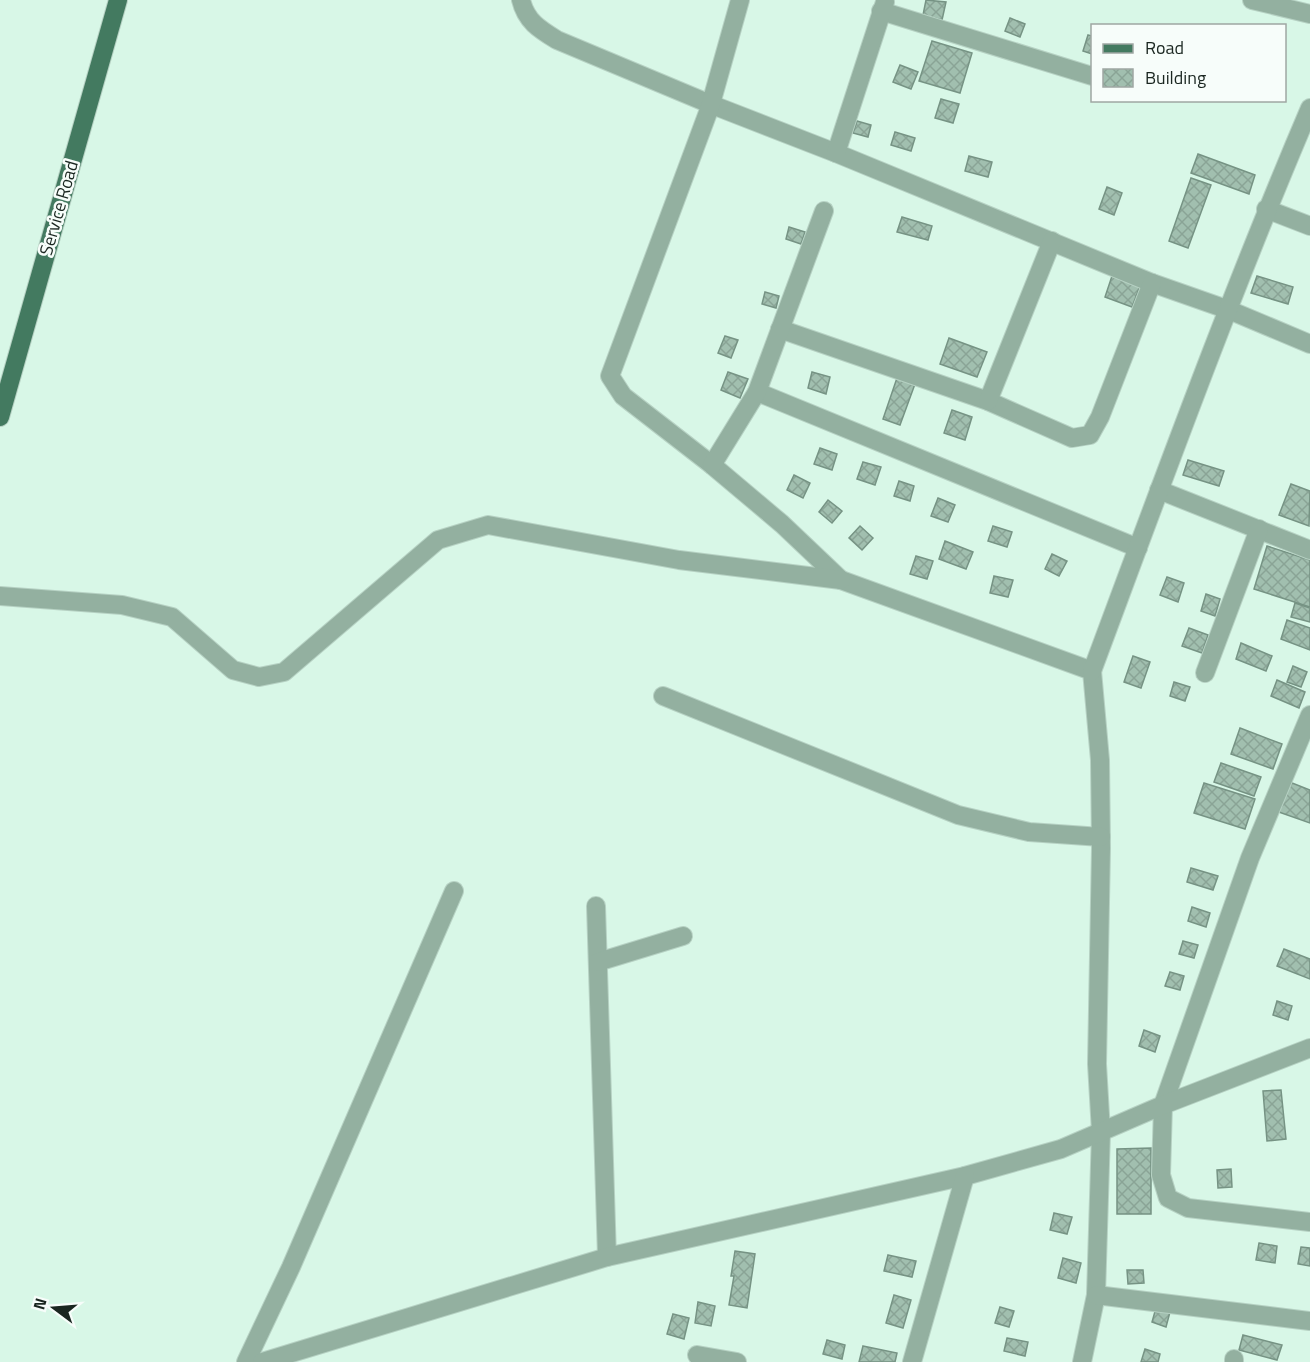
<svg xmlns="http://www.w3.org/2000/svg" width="1310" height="1362" font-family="'Titillium Web',sans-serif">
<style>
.building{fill:url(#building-cross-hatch);stroke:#769384;stroke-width:1.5}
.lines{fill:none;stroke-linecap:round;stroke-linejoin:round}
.minor-casing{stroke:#b6d1c3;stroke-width:20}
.major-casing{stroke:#b6d1c3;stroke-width:20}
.minor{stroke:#93b0a0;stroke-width:18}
.major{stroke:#437a60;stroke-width:18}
.labels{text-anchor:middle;stroke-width:5;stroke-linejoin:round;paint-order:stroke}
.street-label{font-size:18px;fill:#1a2620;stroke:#f7fdfa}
</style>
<defs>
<pattern id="building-cross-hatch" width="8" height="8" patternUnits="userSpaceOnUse" patternTransform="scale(1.5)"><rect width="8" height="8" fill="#a1bfaf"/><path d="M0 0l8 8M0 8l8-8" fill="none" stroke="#8aa496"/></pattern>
</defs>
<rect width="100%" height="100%" fill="#d8f7e7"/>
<g class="building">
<polygon points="926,0 946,2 942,20 923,15"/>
<polygon points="1010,18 1025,24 1020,37 1005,31"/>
<polygon points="1088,35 1092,36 1092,54 1083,51"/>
<polygon points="932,41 972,53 960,93 919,81"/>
<polygon points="900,65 918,72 911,89 893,82"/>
<polygon points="941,99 959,104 953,123 935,118"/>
<polygon points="857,121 871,125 868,137 853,133"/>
<polygon points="895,132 915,138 911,151 891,145"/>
<polygon points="1198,154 1255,175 1249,194 1191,173"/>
<polygon points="969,156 992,162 988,177 965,171"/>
<polygon points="1191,178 1211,185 1188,248 1169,241"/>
<polygon points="1107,187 1122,193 1114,215 1099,209"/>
<polygon points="902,217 932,226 928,240 897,232"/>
<polygon points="789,227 805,232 801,244 786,239"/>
<polygon points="1112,276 1140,286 1132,307 1105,297"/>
<polygon points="1257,276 1293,287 1288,304 1251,293"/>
<polygon points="765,292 779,296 776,308 762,304"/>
<polygon points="725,336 738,340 731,358 718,353"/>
<polygon points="949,338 987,352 977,377 940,364"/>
<polygon points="728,372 748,379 740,398 721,390"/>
<polygon points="812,372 830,377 826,394 808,388"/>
<polygon points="897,378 915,384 900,425 883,419"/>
<polygon points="952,410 972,417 965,440 944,433"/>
<polygon points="820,448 837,454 832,470 814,464"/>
<polygon points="1188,460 1224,471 1219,486 1183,475"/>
<polygon points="863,462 881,467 875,485 857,479"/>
<polygon points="794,475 810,483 803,498 787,490"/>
<polygon points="899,481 914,486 910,501 894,496"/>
<polygon points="1291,484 1310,491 1309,526 1279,515"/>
<polygon points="938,498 955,505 948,522 931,516"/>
<polygon points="828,500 842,511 832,523 819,512"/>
<polygon points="860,526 873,538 862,550 849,538"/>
<polygon points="993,526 1012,532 1007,547 988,541"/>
<polygon points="945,541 973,552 966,569 939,559"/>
<polygon points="1267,546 1310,560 1310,607 1254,589"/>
<polygon points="1052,554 1067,561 1059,576 1045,569"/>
<polygon points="916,556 933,561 927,579 910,574"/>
<polygon points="994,576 1013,580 1008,597 990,593"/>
<polygon points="1167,577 1184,583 1178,602 1160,595"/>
<polygon points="1206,594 1220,599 1215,616 1201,611"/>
<polygon points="1295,603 1310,608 1310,622 1291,617"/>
<polygon points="1287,620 1310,628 1310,650 1281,639"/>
<polygon points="1189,628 1208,635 1202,653 1182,646"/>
<polygon points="1241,643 1272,656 1266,671 1236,659"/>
<polygon points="1133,656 1150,662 1141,688 1124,682"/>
<polygon points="1293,666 1307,672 1301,687 1287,682"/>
<polygon points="1277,680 1305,692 1299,708 1271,696"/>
<polygon points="1174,682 1190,687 1185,701 1170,696"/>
<polygon points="1240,728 1282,744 1273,769 1231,754"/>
<polygon points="1221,763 1261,777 1254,796 1214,782"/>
<polygon points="1287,781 1310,790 1310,823 1276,811"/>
<polygon points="1204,783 1255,799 1245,829 1194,813"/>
<polygon points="1191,868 1218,876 1213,890 1187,882"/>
<polygon points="1192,907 1210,913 1206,927 1188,921"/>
<polygon points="1183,941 1198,945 1194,958 1179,954"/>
<polygon points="1284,949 1310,959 1310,979 1277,966"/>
<polygon points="1170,972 1184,976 1180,990 1165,986"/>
<polygon points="1277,1001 1292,1006 1288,1020 1273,1015"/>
<polygon points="1144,1030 1160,1036 1155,1052 1139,1046"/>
<polygon points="1281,1090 1286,1139 1267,1141 1263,1091"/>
<polygon points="1151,1148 1151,1214 1117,1214 1117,1149"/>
<polygon points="1231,1169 1232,1187 1218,1188 1217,1170"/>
<polygon points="1054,1213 1072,1217 1067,1234 1050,1230"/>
<polygon points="1259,1243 1277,1246 1275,1263 1256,1260"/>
<polygon points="1301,1247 1310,1248 1310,1266 1298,1264"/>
<polygon points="735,1251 755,1254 747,1308 729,1305 734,1276 731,1276"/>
<polygon points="888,1255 916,1261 912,1277 884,1271"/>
<polygon points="1063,1258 1081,1263 1076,1283 1058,1278"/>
<polygon points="1127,1270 1143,1270 1144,1283 1128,1284"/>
<polygon points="894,1295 911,1300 903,1328 886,1323"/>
<polygon points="698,1302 715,1306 711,1326 695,1323"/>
<polygon points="1000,1307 1014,1311 1009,1327 995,1323"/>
<polygon points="1156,1308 1170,1312 1166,1327 1152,1322"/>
<polygon points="673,1314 689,1318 684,1339 667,1334"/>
<polygon points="1243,1335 1282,1345 1277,1360 1239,1350"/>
<polygon points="1007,1338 1028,1342 1025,1356 1004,1351"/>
<polygon points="827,1340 845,1345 842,1359 823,1354"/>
<polygon points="863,1346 897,1353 895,1362 859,1362"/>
<polygon points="1145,1349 1160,1354 1158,1362 1141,1362"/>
</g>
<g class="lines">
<g class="minor-casing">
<g id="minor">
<path d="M521,0c5,21 18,29 36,40l153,64 126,49 316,130 77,27 81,34"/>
<polyline points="740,0 710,107 610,376 623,396 712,465 782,524 841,580 1092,671 1100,760 1101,848 1097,1064 1101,1132 1096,1295 1082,1362"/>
<polyline points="1252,0 1310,14"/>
<polyline points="881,11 1092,76"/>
<polyline points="836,153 885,2"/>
<polyline points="1266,209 1310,226"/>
<polyline points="780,329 988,401 1072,438 1090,435 1100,417 1152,283"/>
<polyline points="757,392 1138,548"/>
<polyline points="988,401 1052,241"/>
<polyline points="712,465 757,392 824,211"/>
<polyline points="1159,490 1310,550"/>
<polyline points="0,596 122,605 172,617 233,670 259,677 284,672 438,540 488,525 679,560 841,580"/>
<path d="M1092,671c70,-188 139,-378 218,-563"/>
<polyline points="1205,673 1259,529"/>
<polyline points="663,696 958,815 1029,832 1101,837"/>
<polyline points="1310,715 1250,858 1163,1105 1161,1175 1168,1198 1188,1208 1310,1222"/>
<polyline points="596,906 607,1257"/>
<polyline points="598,962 683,936"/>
<polyline points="1096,1295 1310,1321"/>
<polyline points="697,1355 737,1362"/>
<polyline points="246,1362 291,1267 454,891"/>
<polyline points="262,1362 607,1257 965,1176 1061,1149 1163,1105 1310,1048"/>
<polyline points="912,1362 965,1176"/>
<polyline points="1234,1362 1234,1359"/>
</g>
</g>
<g class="major-casing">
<polyline id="major" points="0,417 118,0"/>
</g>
<use href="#minor" class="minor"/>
<use href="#major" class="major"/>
</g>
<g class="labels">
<g class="street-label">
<text transform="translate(59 208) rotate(-74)" y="6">Service Road</text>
</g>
</g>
<rect x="1091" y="24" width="195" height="78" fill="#f7fdfa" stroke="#9fa7a3" stroke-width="1.5"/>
<rect x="1103" y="44" width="30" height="9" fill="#437a60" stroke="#9fa7a3" stroke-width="1.5"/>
<text x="1145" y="54" font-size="18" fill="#1a2620">Road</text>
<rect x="1103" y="69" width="30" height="18" fill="url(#building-cross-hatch)" stroke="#9fa7a3" stroke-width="1.5"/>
<text x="1145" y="84" font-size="18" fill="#1a2620">Building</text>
<g transform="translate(54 1308) rotate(286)" stroke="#f7fdfa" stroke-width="4.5" paint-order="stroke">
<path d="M0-4.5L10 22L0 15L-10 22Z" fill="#1a2620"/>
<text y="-9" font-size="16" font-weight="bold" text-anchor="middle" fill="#1a2620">N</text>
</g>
</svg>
